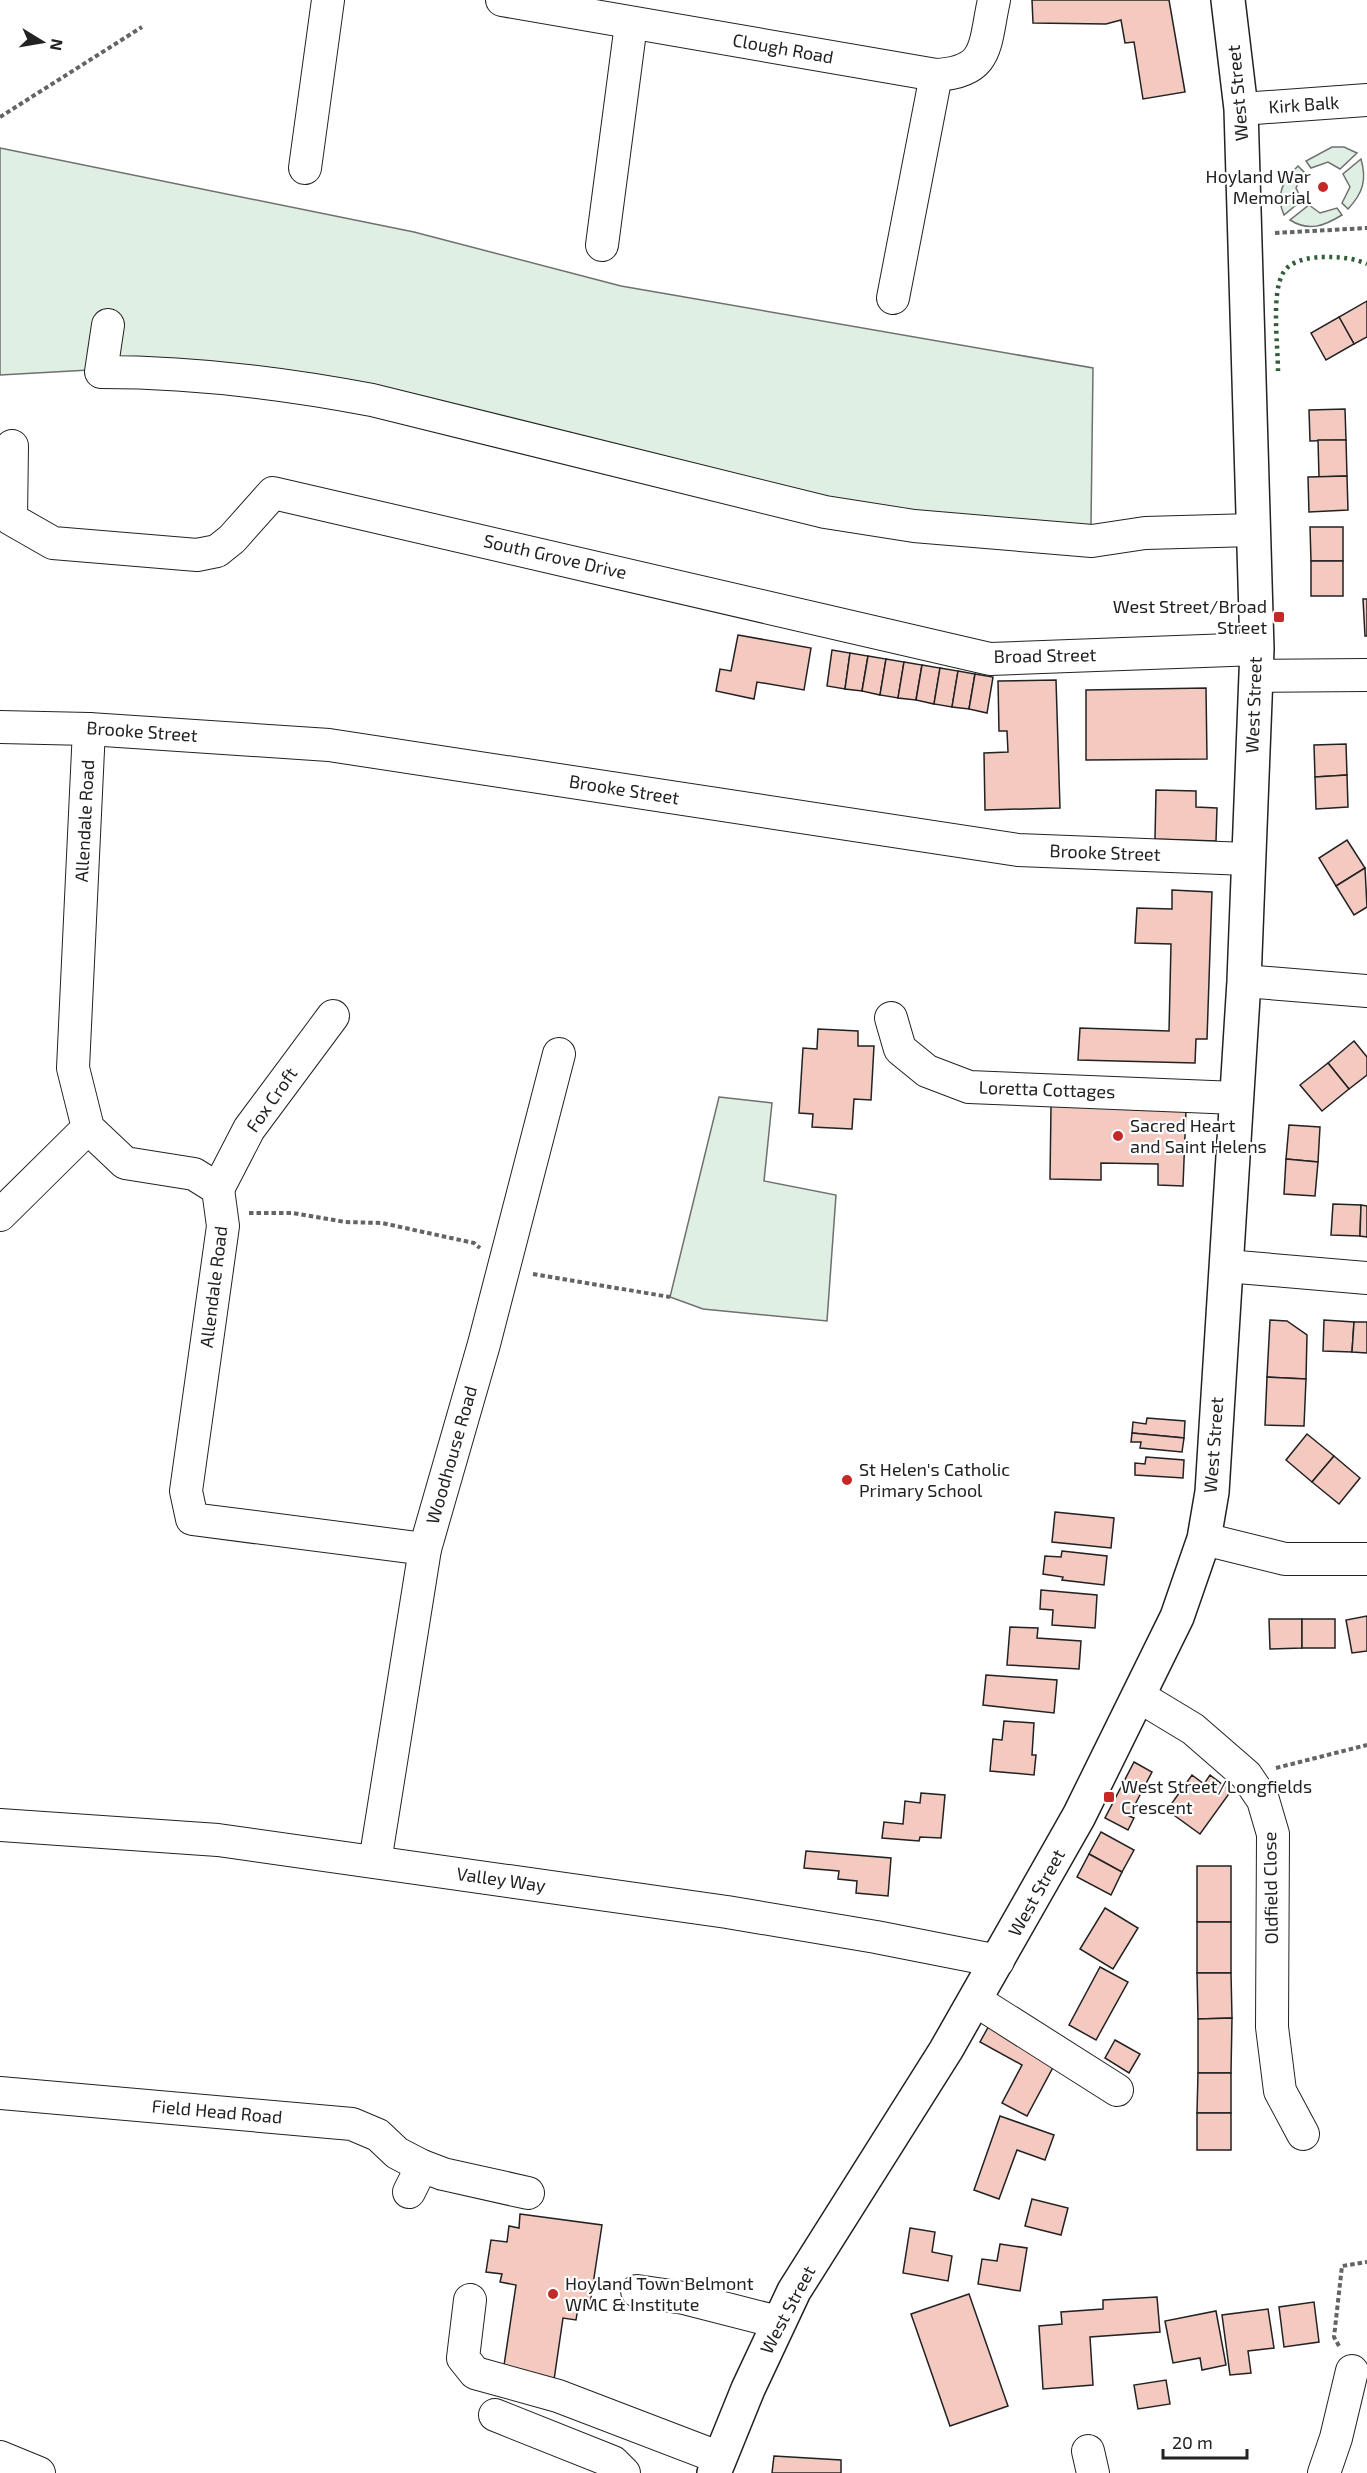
<svg xmlns="http://www.w3.org/2000/svg" width="1367" height="2473" font-family="'Exo 2',sans-serif">
<style>
.green{fill:#e0efe3;stroke:#6f6f6f;stroke-width:1.5}
.building{fill:#f3c9c0;stroke:#222;stroke-width:1.5}
.lines{fill:none;stroke-linecap:round;stroke-linejoin:round}
.minor-casing{stroke:#222;stroke-width:34}
.major-casing{stroke:#222;stroke-width:36}
.path{stroke:#646464;stroke-width:4;stroke-dasharray:4.5 3;stroke-linecap:butt}
.minor{stroke:#fff;stroke-width:32}
.major{stroke:#fff;stroke-width:33}
.hedge{stroke:#2f5e38;stroke-width:4.5;stroke-dasharray:3 4.5;stroke-linecap:butt}
.poi-dot{fill:#c62828;stroke:#fff;stroke-width:2}
.labels{text-anchor:middle;stroke-width:4.5;stroke-linejoin:round;paint-order:stroke}
.street-label{font-size:18px;fill:#222;stroke:#fff}
.poi-label{font-size:18px;fill:#222;stroke:#fff;text-anchor:start}
</style>
<rect width="100%" height="100%" fill="#fff"/>
<g class="green">
<polygon points="1332,147 1344,147 1357,153 1340,169 1328,162 1311,168 1306,161"/>
<polygon points="0,148 414,232 621,286 1093,368 1091,526 895,514 143,367 0,375"/>
<path d="M1361,159c6,21 2,34 -13,50l-6,-6 8,-16 -7,-13z"/>
<path d="M1298,166l6,6 -8,16 6,12 -18,15c-9,-20 -1,-35 14,-49z"/>
<path d="M1309,205l11,8 17,-5 5,7c-18,11 -33,17 -52,5z"/>
<polygon points="719,1097 772,1103 764,1181 836,1195 827,1321 703,1309 670,1297"/>
</g>
<g class="building">
<polygon points="1032,0 1169,0 1185,92 1143,99 1134,42 1125,43 1121,20 1106,24 1033,23"/>
<polygon points="1367,301 1367,337 1354,344 1339,317"/>
<polygon points="1339,317 1354,344 1326,360 1311,333"/>
<polygon points="1345,409 1346,440 1310,441 1309,410"/>
<polygon points="1318,440 1346,440 1347,476 1319,477"/>
<polygon points="1347,476 1348,510 1309,512 1308,477"/>
<polygon points="1310,527 1343,527 1343,561 1311,561"/>
<rect x="1311" y="561" width="32" height="35"/>
<polygon points="1363,599 1367,599 1367,636 1365,636"/>
<polygon points="738,635 811,648 804,690 757,682 754,699 716,691 720,669 731,671"/>
<polygon points="832,650 850,653 845,689 827,686"/>
<polygon points="850,653 868,656 862,691 845,689"/>
<polygon points="868,656 886,659 880,695 862,691"/>
<polygon points="886,659 904,662 898,698 880,695"/>
<polygon points="904,662 922,665 916,700 898,698"/>
<polygon points="922,665 940,668 934,704 916,700"/>
<polygon points="940,668 958,671 952,707 934,704"/>
<polygon points="958,671 975,674 969,709 952,707"/>
<polygon points="975,674 993,677 987,713 969,709"/>
<polygon points="1056,680 1060,808 985,810 984,753 1008,752 1007,731 999,731 998,681"/>
<polygon points="1206,688 1207,759 1086,760 1086,690"/>
<polygon points="1346,744 1347,775 1315,777 1314,745"/>
<polygon points="1347,775 1348,807 1316,809 1315,777"/>
<polygon points="1156,790 1196,791 1196,807 1217,808 1216,841 1155,839"/>
<polygon points="1347,840 1365,868 1336,886 1319,858"/>
<polygon points="1365,868 1367,907 1354,915 1336,886"/>
<polygon points="1172,890 1212,892 1207,1039 1196,1039 1195,1063 1078,1060 1080,1028 1169,1031 1171,944 1135,943 1137,908 1172,909"/>
<polygon points="818,1029 858,1031 858,1046 874,1046 871,1100 854,1099 852,1129 812,1127 813,1114 799,1113 803,1048 817,1049"/>
<polygon points="1354,1041 1367,1057 1367,1075 1349,1089 1328,1063"/>
<polygon points="1328,1063 1349,1089 1322,1111 1300,1085"/>
<polygon points="1051,1106 1186,1110 1183,1186 1158,1185 1158,1164 1101,1163 1101,1180 1050,1179"/>
<polygon points="1289,1125 1320,1127 1318,1162 1286,1159"/>
<polygon points="1286,1159 1318,1162 1315,1196 1284,1194"/>
<polygon points="1333,1204 1361,1205 1360,1236 1331,1235"/>
<polygon points="1361,1205 1367,1206 1367,1237 1360,1236"/>
<polygon points="1270,1320 1287,1321 1307,1335 1306,1379 1267,1377"/>
<polygon points="1324,1320 1354,1322 1352,1352 1323,1351"/>
<polygon points="1354,1322 1367,1322 1367,1353 1352,1352"/>
<polygon points="1267,1377 1306,1379 1304,1426 1265,1425"/>
<polygon points="1147,1418 1185,1421 1184,1438 1132,1433 1133,1422 1146,1424"/>
<polygon points="1132,1433 1184,1438 1182,1452 1140,1448 1141,1442 1131,1442"/>
<polygon points="1307,1434 1334,1456 1312,1482 1286,1460"/>
<polygon points="1334,1456 1360,1478 1339,1504 1312,1482"/>
<polygon points="1146,1457 1184,1460 1183,1478 1135,1475 1135,1463 1145,1464"/>
<polygon points="1055,1512 1114,1518 1111,1548 1052,1542"/>
<polygon points="1062,1551 1107,1556 1104,1585 1062,1580 1063,1577 1043,1574 1045,1556 1061,1557"/>
<polygon points="1041,1590 1097,1595 1095,1628 1052,1625 1053,1610 1040,1609"/>
<polygon points="1367,1616 1367,1651 1352,1653 1346,1620"/>
<polygon points="1269,1619 1302,1619 1302,1648 1270,1649"/>
<rect x="1302" y="1619" width="33" height="29"/>
<polygon points="1010,1627 1038,1628 1037,1638 1081,1641 1079,1669 1007,1665"/>
<polygon points="986,1675 1057,1680 1054,1713 983,1705"/>
<polygon points="1004,1721 1034,1723 1032,1755 1036,1755 1034,1775 990,1771 993,1739 1002,1740"/>
<polygon points="1134,1762 1152,1772 1129,1816 1134,1818 1128,1830 1105,1818"/>
<polygon points="1192,1775 1204,1784 1210,1775 1231,1791 1200,1834 1167,1810"/>
<polygon points="921,1793 945,1795 941,1838 920,1837 919,1841 882,1838 884,1822 903,1824 905,1801 920,1803"/>
<polygon points="1101,1832 1134,1850 1122,1872 1089,1854"/>
<polygon points="806,1851 891,1858 888,1896 856,1893 857,1881 838,1879 839,1871 804,1868"/>
<polygon points="1089,1854 1122,1872 1111,1895 1077,1877"/>
<rect x="1197" y="1866" width="34" height="56"/>
<polygon points="1105,1908 1138,1928 1113,1969 1080,1949"/>
<rect x="1197" y="1922" width="34" height="51"/>
<polygon points="1100,1967 1128,1982 1096,2040 1069,2025"/>
<polygon points="1197,1973 1231,1973 1232,2018 1198,2019"/>
<polygon points="1232,2018 1231,2073 1198,2073 1198,2019"/>
<polygon points="991,2022 1058,2058 1027,2116 1002,2103 1022,2065 980,2042"/>
<polygon points="1115,2040 1140,2054 1129,2073 1105,2058"/>
<polygon points="1198,2073 1231,2073 1231,2113 1197,2113"/>
<rect x="1197" y="2113" width="34" height="37"/>
<polygon points="1000,2116 1054,2135 1045,2160 1017,2150 999,2199 974,2190"/>
<polygon points="1032,2199 1068,2208 1061,2235 1025,2226"/>
<polygon points="520,2214 602,2225 590,2304 579,2302 576,2320 563,2318 554,2380 503,2372 516,2285 500,2282 502,2274 486,2272 491,2240 507,2242 509,2226 519,2228"/>
<polygon points="910,2228 935,2232 932,2252 952,2256 948,2281 903,2273"/>
<polygon points="1000,2244 1027,2248 1020,2291 978,2284 982,2259 997,2261"/>
<polygon points="969,2294 1008,2406 950,2426 911,2314"/>
<polygon points="1157,2297 1160,2332 1090,2337 1093,2385 1043,2389 1039,2326 1062,2324 1061,2312 1103,2309 1103,2300"/>
<polygon points="1314,2302 1319,2342 1284,2347 1279,2307"/>
<polygon points="1268,2309 1274,2348 1248,2351 1251,2373 1230,2375 1222,2315"/>
<polygon points="1216,2311 1226,2365 1202,2370 1200,2358 1173,2363 1165,2321"/>
<polygon points="1166,2380 1170,2404 1138,2409 1134,2385"/>
<polygon points="774,2456 841,2460 841,2473 772,2473"/>
</g>
<g class="lines">
<g class="minor-casing">
<g id="minor">
<path d="M502,0l434,75c54,-3 48,-30 58,-75"/>
<polyline points="1241,109 1367,100"/>
<polyline points="305,168 328,0"/>
<polyline points="602,245 631,24"/>
<polyline points="893,298 936,75"/>
<path d="M108,325l-7,47c91,0 182,11 271,28l453,112 89,14 178,15 53,-8 108,-3"/>
<polyline points="12,446 11,519 53,543 197,555 217,551 232,539 273,493 990,659 1257,649"/>
<polyline points="1256,676 1367,675"/>
<polyline points="0,727 89,729 329,745 1018,850 1247,859"/>
<polyline points="89,729 73,1068 88,1128 125,1163 194,1174 218,1189 223,1226 186,1491 192,1519 425,1549"/>
<polyline points="1244,981 1367,991"/>
<polyline points="891,1018 900,1049 927,1071 969,1087 1236,1098"/>
<polyline points="218,1189 249,1129 333,1016"/>
<polyline points="0,1215 88,1128"/>
<polyline points="1226,1266 1367,1278"/>
<polyline points="1204,1539 1285,1559 1367,1559"/>
<polyline points="1140,1697 1193,1729 1246,1775 1263,1800 1273,1834 1272,2027 1280,2091 1303,2134"/>
<polyline points="0,1825 218,1840 727,1912 876,1937 998,1961"/>
<polyline points="375,1862 425,1549 484,1344 559,1054"/>
<polyline points="975,2000 1117,2090"/>
<polyline points="0,2093 352,2124 378,2135 397,2153 422,2166 443,2174 528,2193"/>
<polyline points="409,2192 422,2166"/>
<polyline points="637,2291 684,2298 778,2322"/>
<polyline points="470,2300 463,2358 475,2373 558,2396 720,2458"/>
<polyline points="495,2415 613,2462 624,2473"/>
<polyline points="1088,2451 1093,2473"/>
<polyline points="0,2457 39,2473"/>
<polyline points="1324,2473 1336,2438 1352,2371"/>
</g>
</g>
<g class="major-casing">
<polyline id="major" points="714,2473 748,2389 794,2291 946,2050 1079,1816 1177,1617 1204,1539 1212,1492 1244,981 1257,649 1241,109 1228,0"/>
</g>
<g class="path">
<polyline points="0,117 142,27"/>
<polyline points="1275,233 1367,228"/>
<polyline points="249,1213 293,1213 345,1222 382,1223 474,1243 480,1248"/>
<polyline points="533,1274 670,1297"/>
<polyline points="1276,1768 1367,1745"/>
<polyline points="1339,2346 1334,2337 1342,2266 1367,2262"/>
</g>
<use href="#minor" class="minor"/>
<use href="#major" class="major"/>
<path class="hedge" d="M1278,371c0,-25 -7,-77 5,-98 8,-13 25,-15 38,-16 16,0 30,0 46,7"/>
</g>
<g class="poi-dot">
<circle cx="1323" cy="187" r="6"/>
<rect x="1273" y="611" width="12" height="12" rx="3"/>
<circle cx="1118" cy="1136" r="6"/>
<circle cx="847" cy="1480" r="6"/>
<rect x="1103" y="1791" width="12" height="12" rx="3"/>
<circle cx="553" cy="2294" r="6"/>
</g>
<g class="labels">
<g class="street-label">
<text transform="translate(783 49) rotate(10)" y="6">Clough Road</text>
<text transform="translate(1238 93) rotate(-95)" y="6">West Street</text>
<text transform="translate(1304 105) rotate(-4)" y="6">Kirk Balk</text>
<text transform="translate(555 557) rotate(13)" y="6">South Grove Drive</text>
<text transform="translate(1045 656) rotate(-1)" y="6">Broad Street</text>
<text transform="translate(1254 705) rotate(-88)" y="6">West Street</text>
<text transform="translate(142 732) rotate(4)" y="6">Brooke Street</text>
<text transform="translate(624 790) rotate(9)" y="6">Brooke Street</text>
<text transform="translate(85 821) rotate(-87)" y="6">Allendale Road</text>
<text transform="translate(1105 853) rotate(2)" y="6">Brooke Street</text>
<text transform="translate(1047 1090) rotate(2)" y="6">Loretta Cottages</text>
<text transform="translate(272 1100) rotate(-55)" y="6">Fox Croft</text>
<text transform="translate(214 1287) rotate(-83)" y="6">Allendale Road</text>
<text transform="translate(1214 1445) rotate(-86)" y="6">West Street</text>
<text transform="translate(452 1455) rotate(-74)" y="6">Woodhouse Road</text>
<text transform="translate(501 1880) rotate(8)" y="6">Valley Way</text>
<text transform="translate(1271 1888) rotate(-91)" y="6">Oldfield Close</text>
<text transform="translate(1037 1893) rotate(-61)" y="6">West Street</text>
<text transform="translate(217 2112) rotate(5)" y="6">Field Head Road</text>
<text transform="translate(788 2310) rotate(-62)" y="6">West Street</text>
</g>
<g class="poi-label">
<text x="1311" y="183" text-anchor="end">Hoyland War<tspan x="1311" dy="21">Memorial</tspan></text>
<text x="1267" y="613" text-anchor="end">West Street/Broad<tspan x="1267" dy="21">Street</tspan></text>
<text x="1130" y="1132">Sacred Heart<tspan x="1130" dy="21">and Saint Helens</tspan></text>
<text x="859" y="1476">St Helen's Catholic<tspan x="859" dy="21">Primary School</tspan></text>
<text x="1121" y="1793">West Street/Longfields<tspan x="1121" dy="21">Crescent</tspan></text>
<text x="565" y="2290">Hoyland Town Belmont<tspan x="565" dy="21">WMC &amp; Institute</tspan></text>
</g>
</g>
<g transform="translate(42 42) rotate(101)" stroke="#ffffff" stroke-width="4.5" paint-order="stroke">
<path d="M0-4.5L10 22L0 15L-10 22Z" fill="#222222"/>
<text y="-9" font-size="16" font-weight="bold" text-anchor="middle" fill="#222222">N</text>
</g>
<path d="M1163 2449v9h84v-9" fill="none" stroke="#222222" stroke-width="3"/>
<text x="1172" y="2449" font-size="18" fill="#222222" stroke="#ffffff" stroke-width="4.5" paint-order="stroke">20 m</text>
</svg>
